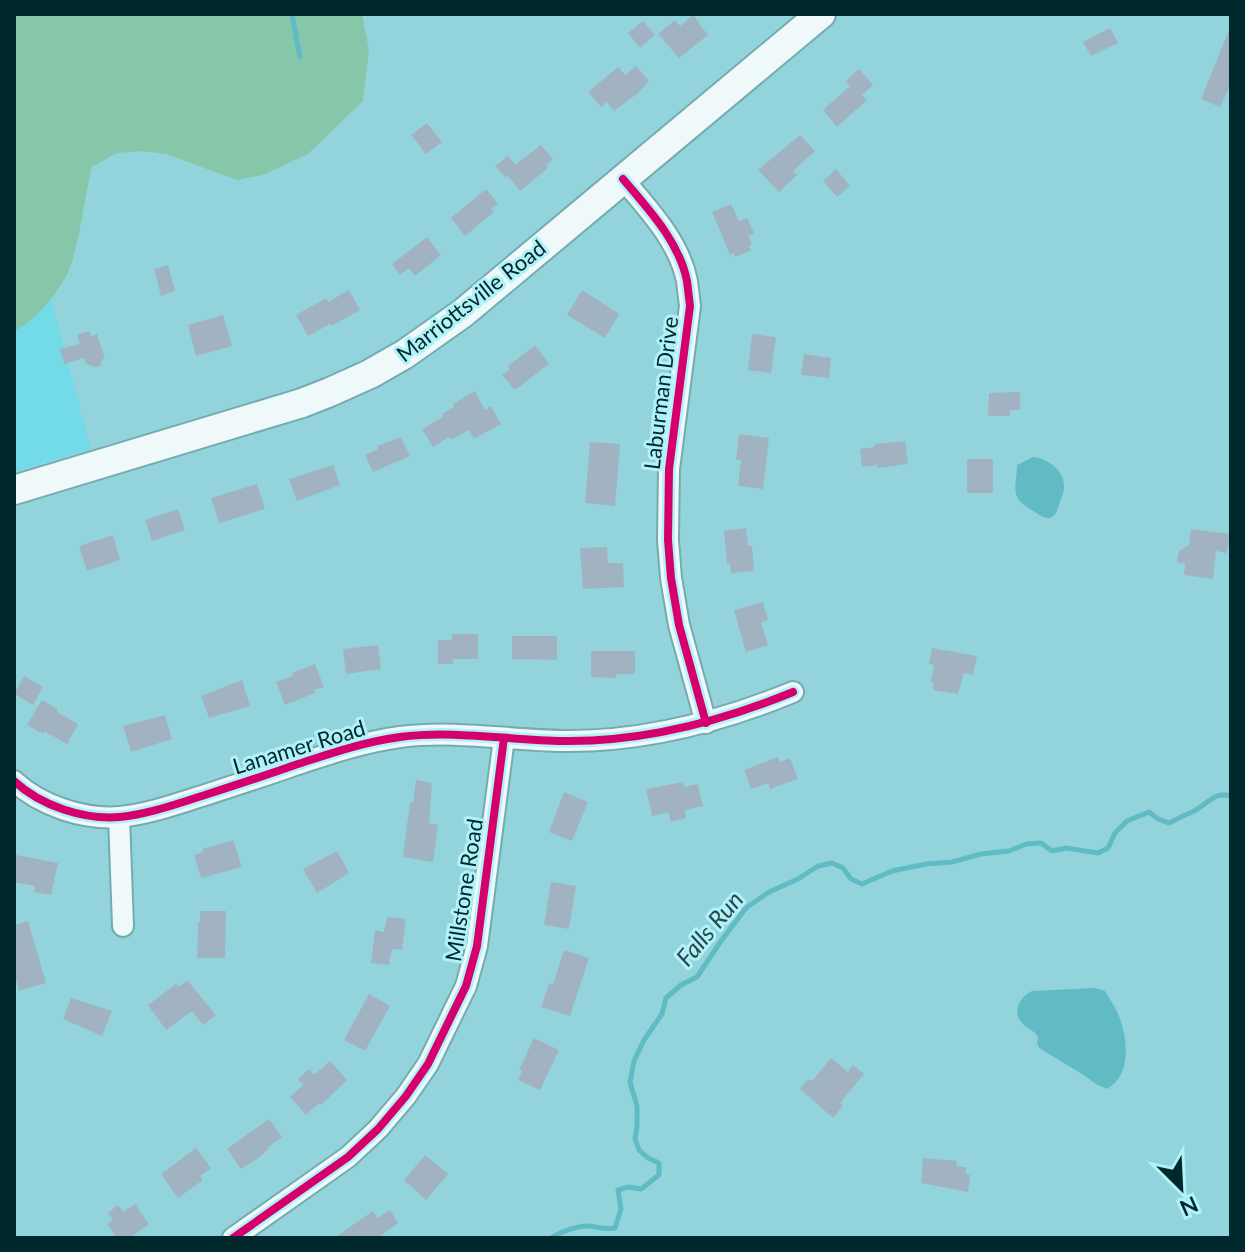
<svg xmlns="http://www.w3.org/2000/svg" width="1245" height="1252" font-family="Lato,sans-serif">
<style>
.built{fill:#73dbe7}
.green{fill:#87c7a9}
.water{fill:#61bbc5}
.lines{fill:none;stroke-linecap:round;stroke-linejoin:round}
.stream{stroke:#61bbc5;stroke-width:5}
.building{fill:#a1b3c2}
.minor-casing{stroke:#74abb1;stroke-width:24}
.secondary-casing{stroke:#74abb1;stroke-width:32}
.minor{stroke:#eff9fa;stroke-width:20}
.secondary{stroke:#eff9fa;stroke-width:28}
.cycleway-casing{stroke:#b1f2f9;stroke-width:13}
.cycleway{stroke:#d6006c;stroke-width:8}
.labels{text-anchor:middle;stroke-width:6;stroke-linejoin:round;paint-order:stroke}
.street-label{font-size:22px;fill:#00292d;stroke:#b1f2f9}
.water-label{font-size:24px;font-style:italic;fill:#28474b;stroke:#b1f2f9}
</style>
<rect width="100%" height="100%" fill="#93d4dc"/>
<polygon class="built" points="14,160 91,449 14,472"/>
<path class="green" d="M14,14h348l7,36 -6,51 -55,53 -45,21 -26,5 -71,-26 -25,-3 -24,2 -25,14c-8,32 -11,67 -21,98 -7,22 -36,57 -57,66z"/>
<g class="water">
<path d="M1033,457c15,1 33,15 31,32 -1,6 -4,13 -6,18 -1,4 -2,8 -6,10 -6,3 -13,-2 -17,-5 -26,-15 -19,-19 -18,-47z"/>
<path d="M1095,988l10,3c5,9 12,18 15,28 8,22 11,57 -13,70l-11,-5 -14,-10 -43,-26 -2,-5 1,-6c-4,-7 -9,-7 -15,-13 -12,-11 -3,-28 9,-33z"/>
</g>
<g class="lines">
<g class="stream">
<polyline points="292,14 300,57"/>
<path d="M551,1238c10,-6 27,-13 38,-12 10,1 16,4 26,2l6,-19 -3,-19 10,-3 13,2 18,-14v-12l-11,-5 -9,-8 -4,-11 2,-12v-21l-7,-24 4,-21 10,-21 18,-26 4,-16 15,-13 16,-8 24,-36 25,-33 23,-16 29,-13 20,-13 14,-3 11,5 8,11 11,5 30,-13 34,-7 26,-2 29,-8 28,-3 17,-7 15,-1 11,8 14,-3 32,5 10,-5 7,-15 12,-12 22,-9 9,7 11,4c8,-4 16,-8 25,-12 14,-7 20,-20 37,-15"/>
</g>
</g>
<g class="building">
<polygon points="693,15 708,35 679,58 658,34 675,20 680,26"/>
<polygon points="643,21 655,35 640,48 628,33"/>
<polygon points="1231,25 1231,84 1220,107 1201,99"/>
<polygon points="1110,28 1118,43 1091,56 1083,42"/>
<polygon points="636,66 649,81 637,94 614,111 607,102 601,107 588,92 618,67 625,75"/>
<polygon points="859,69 873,85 862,95 867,100 837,127 823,110 850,86 846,81"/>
<polygon points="427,123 442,142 426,154 411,135"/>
<polygon points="800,135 815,151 793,171 797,175 779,192 758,170"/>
<polygon points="541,145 553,159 546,165 548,168 520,191 508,176 506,178 495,166 508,156 515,165"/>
<polygon points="836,169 850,186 837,197 823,181"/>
<polygon points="486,189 498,204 491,209 494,212 465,236 451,218"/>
<polygon points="731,204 739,221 747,218 754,233 748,236 752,244 749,246 751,250 735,257 733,253 730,255 712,212"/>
<polygon points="427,237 441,255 415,276 409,268 400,275 392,264"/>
<polygon points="168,265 175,291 161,296 154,269"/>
<polygon points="349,290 360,310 331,326 330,324 308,336 296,315 326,298 328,302"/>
<polygon points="582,290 619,314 605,338 567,315"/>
<polygon points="223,315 232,346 196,356 188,325"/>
<polygon points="89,331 91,336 97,334 105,359 102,360 100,366 94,367 86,363 84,358 64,364 60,349 80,344 77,335"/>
<polygon points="752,334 776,337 771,373 748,370"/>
<polygon points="535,345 549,364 515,390 502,375 510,369 508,366"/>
<polygon points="804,354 831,358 829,378 801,375"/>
<polygon points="475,391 485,410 491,406 501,424 474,439 469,430 451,440 449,437 433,447 422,429 443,417 442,414 454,407 453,404"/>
<polygon points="1020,392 1020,410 1010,410 1010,416 988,416 989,393"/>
<polygon points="739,434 769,438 763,489 738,486 741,460 736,460"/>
<polygon points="401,437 410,456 373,472 365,455 378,449 377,446"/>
<polygon points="905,441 908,464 877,468 877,465 862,467 860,449 875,447 875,444"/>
<polygon points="590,442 620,444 615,506 585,503"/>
<rect x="967" y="459" width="26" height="34"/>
<polygon points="333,465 340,485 297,501 289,479"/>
<polygon points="257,484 265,509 219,523 211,498"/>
<polygon points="178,509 185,530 152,541 145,520"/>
<polygon points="746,528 748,546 752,546 754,571 731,573 730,563 727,564 724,531"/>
<polygon points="1191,529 1230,534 1227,553 1216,551 1213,579 1184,575 1185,564 1177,562 1179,551 1189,545"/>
<polygon points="113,535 120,560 87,571 79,546"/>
<polygon points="607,547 608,563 623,563 624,587 583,589 580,548"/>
<polygon points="763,602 768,620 761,622 768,645 746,652 734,610"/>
<polygon points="452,634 478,634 478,659 453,659 453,664 438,664 438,640 452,640"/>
<polygon points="512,636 557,636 557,660 512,659"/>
<polygon points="378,645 381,669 346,674 343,649"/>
<polygon points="932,648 977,656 973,675 964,673 958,694 933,690 934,683 931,682 934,665 929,664"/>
<polygon points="591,651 635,651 635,674 616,674 616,678 591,677"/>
<polygon points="315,664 324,687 314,690 315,693 285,705 276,682 293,676 292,673"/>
<polygon points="24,676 43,687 33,705 14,694"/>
<polygon points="242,680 250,706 209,718 201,696"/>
<polygon points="42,700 58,709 57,712 78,724 67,744 44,731 43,734 27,725"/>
<polygon points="165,715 172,739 131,752 123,726"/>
<polygon points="778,757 780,762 790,758 798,779 770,789 768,783 751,789 744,770"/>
<polygon points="416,780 432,783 429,823 438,825 433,862 403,857 410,802 413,803"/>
<polygon points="683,782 684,787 698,784 703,806 685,810 686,818 671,822 668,812 652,816 646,789"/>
<polygon points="564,792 588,802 572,841 549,832"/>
<polygon points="233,840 242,867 201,878 194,855 203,852 202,849"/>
<polygon points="337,851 349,873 317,893 303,869"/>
<polygon points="16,855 58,863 51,895 34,892 35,886 14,882"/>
<polygon points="551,882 576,886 569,929 544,925"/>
<polygon points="200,911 226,911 225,958 197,958 198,922 200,922"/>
<polygon points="387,917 406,919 402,950 392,949 389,965 371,963 375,930 384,932"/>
<polygon points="28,921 46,983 19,991 14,972 14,925"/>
<polygon points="564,950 589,958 570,1016 541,1007 549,983 553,984"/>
<polygon points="187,980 216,1015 203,1025 192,1011 166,1030 148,1005 176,984 179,987"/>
<polygon points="369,994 390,1006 365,1051 344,1040"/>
<polygon points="71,998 112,1011 102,1036 63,1019"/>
<polygon points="534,1038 559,1050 540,1090 518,1080 522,1071 519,1070"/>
<polygon points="831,1058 848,1072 853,1065 864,1074 840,1103 843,1106 833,1118 800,1089 806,1081 813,1080"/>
<polygon points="330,1061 347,1080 321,1105 319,1103 306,1115 290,1097 303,1085 298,1079 309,1069 314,1075"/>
<polygon points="269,1119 282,1137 267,1148 268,1149 260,1157 241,1169 227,1149"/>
<polygon points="196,1148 211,1168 200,1176 203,1180 178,1198 161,1174"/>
<polygon points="425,1155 448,1174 426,1200 404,1180"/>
<polygon points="923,1158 957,1161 956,1166 966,1167 966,1174 970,1175 968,1192 921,1183"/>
<polygon points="135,1204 149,1224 130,1238 117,1238 107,1224 113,1220 108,1213 118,1205 123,1212"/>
<polygon points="390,1210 398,1223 378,1238 334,1238 373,1211 378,1218"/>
</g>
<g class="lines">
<g class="minor-casing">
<g id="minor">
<path d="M623,179c25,30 56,62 64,102 1,8 2,17 3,25l-21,163 -1,71 3,38 8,47 27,98"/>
<path d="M14,781c27,25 70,39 106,36 29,-3 56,-13 82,-21 31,-10 62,-20 93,-31 34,-11 68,-23 105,-28 54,-7 109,3 163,4 80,1 157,-19 230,-49"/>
<polyline points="119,817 123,926"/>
<polyline points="233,1238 348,1157 378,1129 406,1096 428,1064 466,986 477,946 504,738"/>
</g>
</g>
<g class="secondary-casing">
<polyline id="secondary" points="14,490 302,403 330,392 370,374 405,354 463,313 821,14"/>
</g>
<use href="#minor" class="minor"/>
<use href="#secondary" class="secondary"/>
<g class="cycleway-casing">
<g id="cycleway">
<path d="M623,179c25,30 56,62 64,102 1,8 2,17 3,25l-21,163 -1,71 3,38 8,47 27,98"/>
<path d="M14,781c27,25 70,39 106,36 29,-3 56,-13 82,-21 31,-10 62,-20 93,-31 34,-11 68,-23 105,-28 54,-7 109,3 163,4 80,1 157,-19 230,-49"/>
<polyline points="233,1238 348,1157 378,1129 406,1096 428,1064 466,986 477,946 504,738"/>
</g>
</g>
<use href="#cycleway" class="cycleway"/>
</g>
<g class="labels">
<g class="street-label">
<text transform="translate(471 301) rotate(-38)" y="8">Marriottsville Road</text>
<text transform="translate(661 393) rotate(-83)" y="8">Laburman Drive</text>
<text transform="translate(299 747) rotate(-17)" y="8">Lanamer Road</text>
<text transform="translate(464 890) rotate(-81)" y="8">Millstone Road</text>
</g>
<g class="water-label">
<text transform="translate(710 929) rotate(-50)" y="8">Falls Run</text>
</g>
</g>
<rect width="1245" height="1252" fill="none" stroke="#00292d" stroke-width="32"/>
<g transform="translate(1181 1188) rotate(156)" stroke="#b1f2f9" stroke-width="6" paint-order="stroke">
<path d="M0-6L14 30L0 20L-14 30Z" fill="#00292d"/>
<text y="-12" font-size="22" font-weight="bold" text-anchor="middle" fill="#00292d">N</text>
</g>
</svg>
